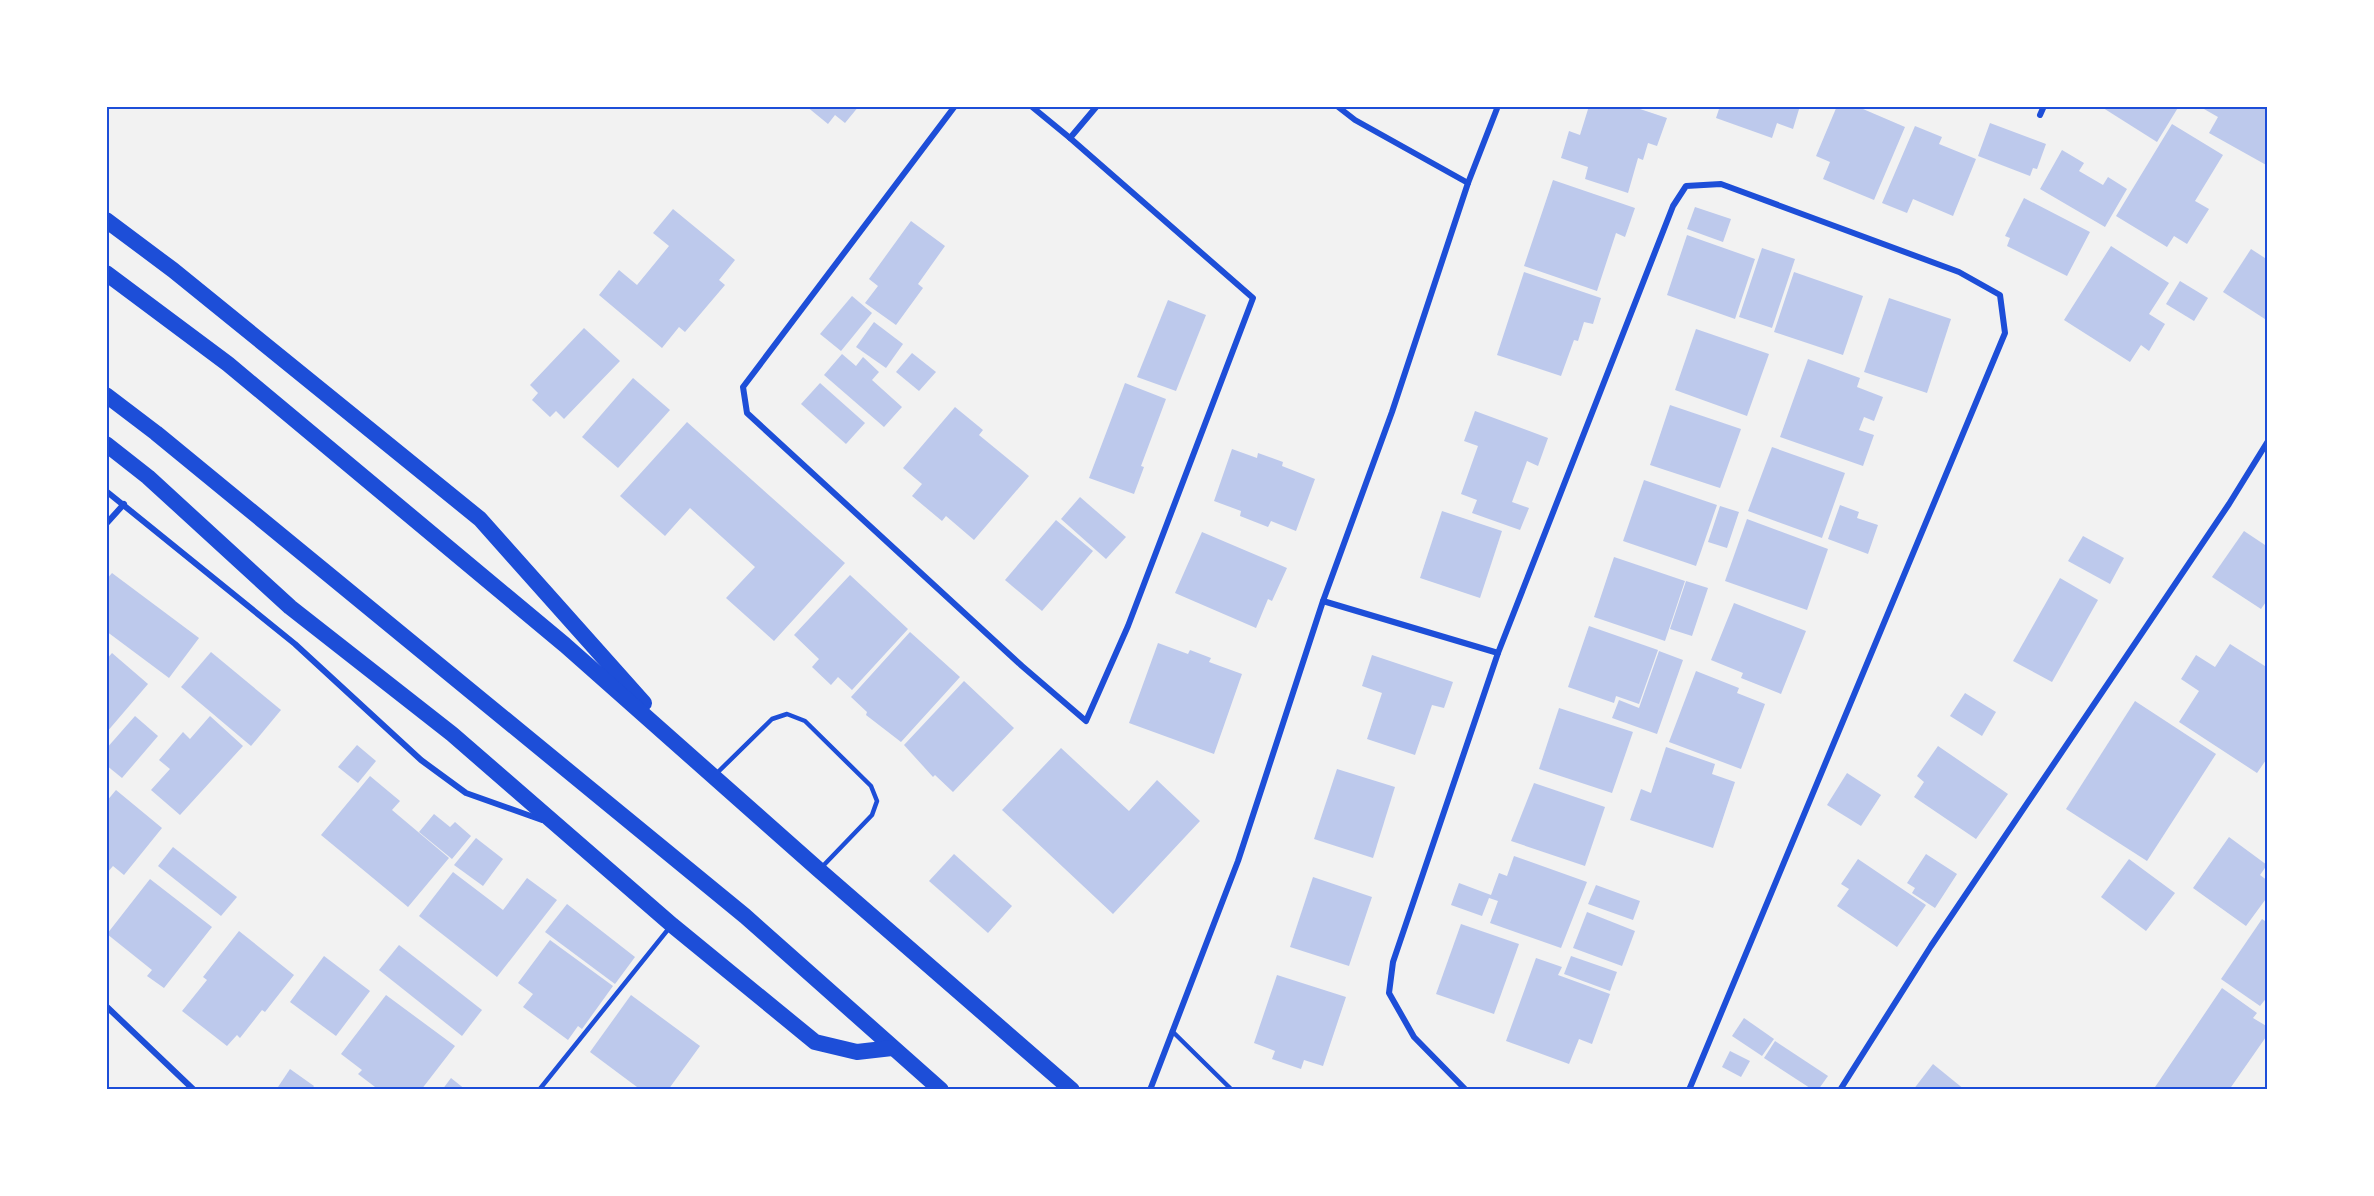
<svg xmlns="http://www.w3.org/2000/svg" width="2374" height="1196" font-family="'Source Serif 4',serif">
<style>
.building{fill:#bdc9ec}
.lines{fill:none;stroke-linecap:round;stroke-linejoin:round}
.service{stroke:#1d4ed8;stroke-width:4.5}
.minor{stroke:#1d4ed8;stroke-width:6}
.trunk{stroke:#1d4ed8;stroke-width:16}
.neatline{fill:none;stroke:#1d4ed8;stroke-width:2}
</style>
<rect width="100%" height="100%" fill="#f2f2f2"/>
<g class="building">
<polygon points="806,106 859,106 845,123 835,115 828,124"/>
<polygon points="1589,106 1631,106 1667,118 1657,146 1648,143 1643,160 1638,158 1628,193 1585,179 1588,167 1561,158 1569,131 1580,135"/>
<polygon points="1720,106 1800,106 1793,129 1777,123 1772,138 1716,118"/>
<polygon points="1837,106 1856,106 1905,127 1874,200 1823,179 1830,162 1816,156"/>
<polygon points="2100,106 2179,106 2157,142"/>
<polygon points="2205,106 2268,106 2268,166 2209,133 2218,117 2204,109"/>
<polygon points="1990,123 2046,144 2037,169 2033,168 2030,176 1978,156"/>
<polygon points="2172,124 2223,155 2195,201 2209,209 2187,244 2174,236 2167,247 2116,216"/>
<polygon points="1915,126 1942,137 1939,144 1976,159 1953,216 1913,199 1907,213 1882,203"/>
<polygon points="2062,150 2084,163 2079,171 2103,185 2108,177 2127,189 2105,227 2040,189"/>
<polygon points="1553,180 1635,208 1625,237 1616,233 1597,291 1524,266"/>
<polygon points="2024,198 2090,232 2067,276 2007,246 2010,238 2005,236"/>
<polygon points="1695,207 1731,219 1723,242 1687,229"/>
<polygon points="673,209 735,260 719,280 725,285 685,332 679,327 662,348 599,295 619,270 637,285 669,246 653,233"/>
<polygon points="911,221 945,246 918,284 923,288 896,325 865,303 878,286 869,279"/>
<polygon points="1687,235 1755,259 1735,319 1667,295"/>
<polygon points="2111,246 2169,283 2149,314 2165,324 2149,351 2141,345 2130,362 2064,320"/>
<polygon points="1762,248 1795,259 1772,328 1739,317"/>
<polygon points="2251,249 2268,260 2268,321 2223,292"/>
<polygon points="1524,272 1601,298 1593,324 1584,322 1578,341 1574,340 1561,376 1497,355"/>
<polygon points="1794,272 1863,296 1843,355 1774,332"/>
<polygon points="2180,281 2208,298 2194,321 2166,304"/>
<polygon points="852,296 872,313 841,351 820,334"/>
<polygon points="1889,298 1951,319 1927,393 1864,372"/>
<polygon points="1168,300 1206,315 1176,391 1137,377"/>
<polygon points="874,322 903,344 886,368 856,347"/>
<polygon points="584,328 620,361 564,419 556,411 550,417 532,400 538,393 530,385"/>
<polygon points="1696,329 1769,354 1747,416 1675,390"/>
<polygon points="912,353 936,372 919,391 896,372"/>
<polygon points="842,354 856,366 863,357 879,372 872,380 902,407 884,427 824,375"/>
<polygon points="1808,359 1860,378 1857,387 1883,397 1874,421 1864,417 1859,430 1874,435 1863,466 1780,437"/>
<polygon points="633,378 670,410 618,468 582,437"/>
<polygon points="820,383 865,423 846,444 801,404"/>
<polygon points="1125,383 1166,399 1141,466 1144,467 1134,494 1089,478"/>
<polygon points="1670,405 1741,429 1720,488 1650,465"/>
<polygon points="955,407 983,430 979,435 1029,476 974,540 946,516 942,521 912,496 922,484 903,468"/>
<polygon points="1475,411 1548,438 1538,466 1527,461 1512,502 1529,508 1520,530 1472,513 1477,500 1461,494 1478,446 1464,441"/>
<polygon points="687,422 845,563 774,641 726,598 755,567 690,508 665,536 620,496"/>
<polygon points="1772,447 1845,473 1822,538 1748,511"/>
<polygon points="1232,449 1257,458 1258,453 1283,462 1282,466 1315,479 1296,531 1271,521 1268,527 1240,516 1241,511 1214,501"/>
<polygon points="1644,480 1717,505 1696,566 1623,541"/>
<polygon points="1080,497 1126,537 1106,559 1061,519"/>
<polygon points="1840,505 1859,512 1857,518 1878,525 1868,554 1828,539"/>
<polygon points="1720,506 1739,512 1727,548 1708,542"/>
<polygon points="1442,511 1502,531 1480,598 1420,578"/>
<polygon points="1747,519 1828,549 1807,610 1725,581"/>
<polygon points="1056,520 1093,551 1042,611 1005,580"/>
<polygon points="2244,531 2268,547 2268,599 2261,609 2212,577"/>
<polygon points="1202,532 1287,568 1272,601 1268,599 1256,628 1175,593"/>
<polygon points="2083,536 2124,558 2110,584 2068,561"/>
<polygon points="1614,557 1685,581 1665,641 1594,617"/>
<polygon points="112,573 199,638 169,678 106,631 106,580"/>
<polygon points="850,575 908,629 852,690 838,677 831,685 812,667 819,659 794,635"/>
<polygon points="2060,578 2098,600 2052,682 2013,661"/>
<polygon points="1686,581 1708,588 1692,636 1670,629"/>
<polygon points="1734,603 1806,631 1781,694 1741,678 1743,673 1711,660"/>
<polygon points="1589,626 1658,650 1639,704 1616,696 1614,703 1568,687"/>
<polygon points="910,632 960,677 901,742 866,715 867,712 851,697"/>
<polygon points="1158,643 1188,654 1190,650 1211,658 1209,662 1242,674 1214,754 1129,723"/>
<polygon points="2230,644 2268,668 2268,757 2257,773 2179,722 2199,691 2181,679 2196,655 2215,667"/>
<polygon points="1659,651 1683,660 1657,734 1612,718 1619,700 1639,708"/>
<polygon points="211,652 281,710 251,746 181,687"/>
<polygon points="112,653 148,684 106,733 106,660"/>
<polygon points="1372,655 1453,682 1444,708 1432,705 1415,755 1367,739 1382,693 1362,686"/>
<polygon points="1696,671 1739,688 1737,693 1765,704 1741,769 1669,742"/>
<polygon points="964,681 1014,728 953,792 935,775 933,777 904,745"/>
<polygon points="1965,693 1996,712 1982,736 1950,716"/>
<polygon points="2135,701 2216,754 2147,861 2066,809"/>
<polygon points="1559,708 1633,732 1612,793 1539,769"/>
<polygon points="135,716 158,736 122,778 106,765 106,749"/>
<polygon points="210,716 243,746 180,815 151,790 170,769 159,760 183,732 190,739"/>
<polygon points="357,745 376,761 358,783 338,767"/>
<polygon points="1938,746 2008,794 1976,839 1914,797 1924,782 1917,776"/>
<polygon points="1666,747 1715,764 1712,774 1735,782 1713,848 1630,820 1641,789 1651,793"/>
<polygon points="1061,748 1129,811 1157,780 1200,821 1113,914 1002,810"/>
<polygon points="1337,769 1395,787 1373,858 1314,839"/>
<polygon points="1847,773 1881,795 1861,826 1827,805"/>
<polygon points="370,776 400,801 392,810 449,858 408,907 321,835"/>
<polygon points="1534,783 1605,807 1585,866 1511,841"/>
<polygon points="116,790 162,828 124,875 113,866 106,874 106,802"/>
<polygon points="434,814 450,827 455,822 471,836 452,859 419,832"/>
<polygon points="2229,837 2267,865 2260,875 2268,881 2268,896 2246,926 2193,888"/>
<polygon points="476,838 503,859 483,886 454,865"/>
<polygon points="173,847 237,897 221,916 158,866"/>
<polygon points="954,854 1012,906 988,933 929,881"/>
<polygon points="1926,854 1957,874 1935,908 1912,893 1915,888 1907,883"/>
<polygon points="1514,856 1587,882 1561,948 1490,923 1498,901 1489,898 1482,916 1451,905 1459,883 1491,895 1499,873 1507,876"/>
<polygon points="1858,859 1926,905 1897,947 1837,906 1849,889 1841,884"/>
<polygon points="2129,859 2175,893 2146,931 2101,897"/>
<polygon points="453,872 503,910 527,878 557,900 497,977 419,916"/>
<polygon points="1313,877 1372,897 1349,966 1290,947"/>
<polygon points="150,879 212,927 164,988 147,976 152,970 107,934"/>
<polygon points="1596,885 1640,901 1633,920 1588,904"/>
<polygon points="567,904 635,957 615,984 545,932"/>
<polygon points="1587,912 1635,931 1622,966 1573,948"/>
<polygon points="2262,919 2268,923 2268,996 2260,1006 2221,979"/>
<polygon points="1461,924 1519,944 1494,1014 1436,994"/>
<polygon points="239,931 294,975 265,1012 262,1010 240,1038 237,1035 227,1046 182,1011 207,980 203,977"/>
<polygon points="550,940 613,986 582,1029 578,1026 568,1040 523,1007 533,994 518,983"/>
<polygon points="399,945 482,1010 462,1036 379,970"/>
<polygon points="324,956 370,991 336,1036 290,1002"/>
<polygon points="1571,956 1617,972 1610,991 1564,974"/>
<polygon points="1536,958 1562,967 1558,975 1610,994 1592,1044 1579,1039 1569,1064 1506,1041"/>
<polygon points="1277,975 1346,997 1323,1066 1304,1060 1301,1069 1272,1059 1275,1051 1254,1043"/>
<polygon points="2222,988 2257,1013 2253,1018 2268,1027 2268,1034 2229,1090 2153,1090"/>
<polygon points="386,995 455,1046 421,1090 379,1090 358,1074 362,1070 341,1054"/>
<polygon points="631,995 700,1046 668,1090 641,1090 590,1052"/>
<polygon points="1744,1018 1774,1039 1762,1056 1732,1036"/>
<polygon points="1775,1041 1828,1076 1818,1090 1813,1090 1764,1058"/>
<polygon points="1730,1051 1750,1061 1741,1077 1722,1067"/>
<polygon points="1933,1064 1965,1090 1913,1090"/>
<polygon points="290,1069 314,1086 311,1090 276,1090"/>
<polygon points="451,1078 466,1090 442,1090"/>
</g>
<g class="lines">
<g class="service">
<polyline points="717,773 772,719 787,714 805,721 871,786 877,801 872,815 821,868"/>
<polyline points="1172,1031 1232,1090"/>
<polyline points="539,1090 670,927"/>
</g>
<g class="minor">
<polyline points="955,106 743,387 747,413 1022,666 1086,721 1128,626 1253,298 1070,138 1031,106"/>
<polyline points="1337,106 1355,120 1468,183"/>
<polyline points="2040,115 2044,106"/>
<polyline points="1070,138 1097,106"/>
<polyline points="106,491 295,644 421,760 466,793 542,820"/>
<polyline points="106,524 124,504"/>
<polyline points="1323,601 1498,653"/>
<polyline points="106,1006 194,1090"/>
<polyline points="1150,1090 1238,861 1323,601 1392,412 1468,183 1498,106"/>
<polyline points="1466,1090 1414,1037 1389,993 1393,962 1498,653 1673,206 1686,186 1721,184 1959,272 2000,295 2005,333 1689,1090"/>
<polyline points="1840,1090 1931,946 2229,504 2268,441"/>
</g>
<g class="trunk">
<polyline points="106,220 173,270 480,519 644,703"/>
<polyline points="106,273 228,364 565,645 819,870 1072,1090"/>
<polyline points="106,395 156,433 745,916 941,1090"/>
<polyline points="106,444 148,477 290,607 452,734 672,925 815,1042 857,1052 892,1048"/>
</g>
</g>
<rect width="2374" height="1196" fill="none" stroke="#ffffff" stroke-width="216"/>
<rect x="108" y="108" width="2158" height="980" class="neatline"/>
</svg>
